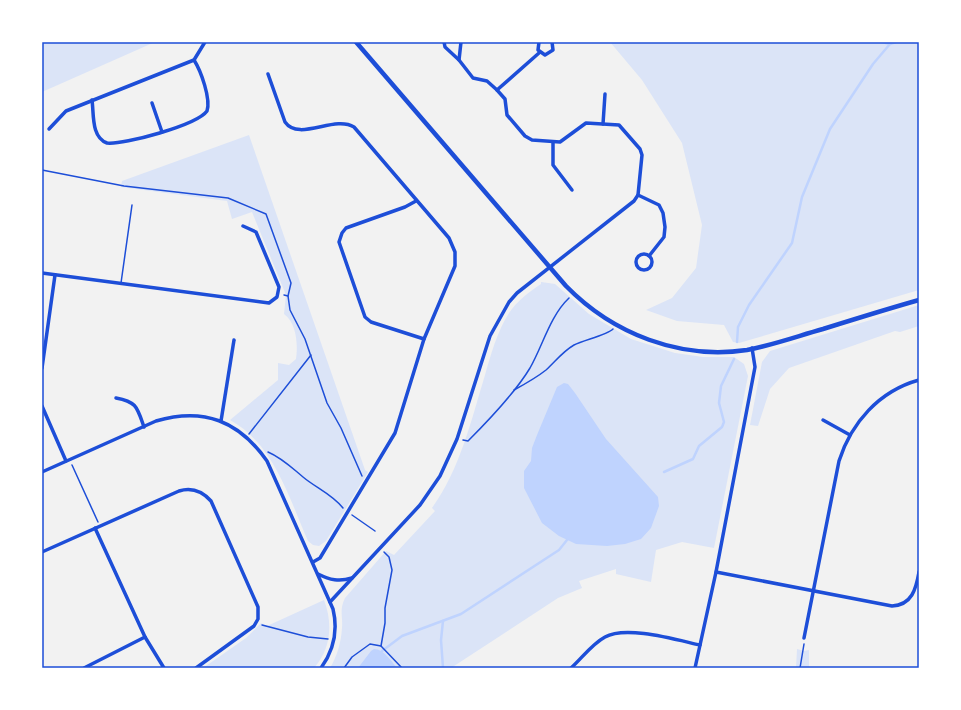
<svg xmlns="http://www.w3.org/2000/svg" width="961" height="710" font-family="Poppins,sans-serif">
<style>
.green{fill:#dbe4f7}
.water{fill:#bfd3fe}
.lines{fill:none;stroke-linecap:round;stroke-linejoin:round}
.stream{stroke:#bfd3fe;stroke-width:2.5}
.path{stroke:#1d4ed8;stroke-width:1.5}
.service{stroke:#1d4ed8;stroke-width:1.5}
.minor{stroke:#1d4ed8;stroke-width:3.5}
.tertiary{stroke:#1d4ed8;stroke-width:4.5}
.neatline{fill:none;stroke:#1d4ed8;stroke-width:1.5}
</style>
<rect width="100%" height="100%" fill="#f2f2f2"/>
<g class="green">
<polygon points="42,42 155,42 42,92"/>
<polygon points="610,42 919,42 919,290 739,343 733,342 724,325 677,321 646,310 672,298 696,268 702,225 682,143 642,80"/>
<path d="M249,135l116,335 3,2 -42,69 -7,5 -6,-1 -5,-4c-19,-43 -34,-97 -78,-121l48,-40v-17l11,2 7,-6c2,-13 1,-36 -12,-45l2,-19 -34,-83 -20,7 -5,-18 -106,-14 1,-6z"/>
<path d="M541,282l14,2 34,30 42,25 44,14 28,4h31l10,7 4,12 -34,172 -32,-6 -26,8 -5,32 -35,-8v-5l-37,12 3,7 -24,10 -107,70h-121c7,-12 11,-25 12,-40 1,-12 -3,-18 3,-30l41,-47 8,4 41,-44 -3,-3c28,-39 39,-87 53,-133 6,-21 12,-43 24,-62 8,-12 20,-21 32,-29z"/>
<polygon points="919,305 919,326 900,332 895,331 789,368 770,389 758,426 750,425 762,362 770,351"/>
<path d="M324,600c9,23 7,49 -10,68h-111l43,-30 15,-15 6,3z"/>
<polygon points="797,649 804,651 809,650 809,668 796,668"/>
</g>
<g class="water">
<polygon points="564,383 568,384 575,393 606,439 658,497 659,506 651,528 641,539 625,544 607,546 576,544 559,536 542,523 524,488 524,471 531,461 532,448 537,435 557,387"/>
<path d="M374,649c10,0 17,12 23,19h-39l13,-17z"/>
</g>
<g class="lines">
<g class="stream">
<polyline points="882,42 890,44 896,42"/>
<polyline points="737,342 738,327 749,305 792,243 802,197 830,129 873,64 890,44"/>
<polyline points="664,472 693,459 699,446 722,427 724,422 719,403 721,386 734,359"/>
<polyline points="382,651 402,636 461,614 559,550 567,540"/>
<polyline points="443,668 441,640 443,621"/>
</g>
<g class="path">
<polyline points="42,170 124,186 228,198 266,214 291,283 288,296"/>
<polyline points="284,295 288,296 290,310 305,339 327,403 341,428 362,476"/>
<path d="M514,390c11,-6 22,-12 32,-20 9,-8 16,-18 28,-25 10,-5 33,-10 39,-16"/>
<polyline points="249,434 311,355"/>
<path d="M463,440l5,1c21,-21 47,-48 62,-73 13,-23 20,-52 39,-70"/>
<path d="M268,452c14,6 23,15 35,25 13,11 29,17 40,31"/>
<polyline points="72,465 98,522"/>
<polyline points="352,515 375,531"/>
<polyline points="262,625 308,637 328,639"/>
<polyline points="381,646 385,623 385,608 392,570 389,557 384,552"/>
<polyline points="344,668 352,657 370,644 381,646 402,668"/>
<polyline points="800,668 804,644"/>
</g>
<polyline class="service" points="121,283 132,205"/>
<g class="minor">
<polyline points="539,42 538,50 545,55 553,50 552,42"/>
<polyline points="459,60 461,42"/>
<path d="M268,74l17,48c14,20 49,-7 69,5l95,111 6,14v14l-31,73 -29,94 -75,125 -7,4"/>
<polyline points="497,90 539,53"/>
<path d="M92,100c2,14 -1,37 15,43 17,2 90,-18 100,-32 4,-12 -6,-40 -13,-51"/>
<polyline points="152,103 162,132"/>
<polyline points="603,124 605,94"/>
<polyline points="49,129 66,111 194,60 205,42"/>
<polyline points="553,142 553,165 572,190"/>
<polyline points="638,195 659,205 663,213 665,227 664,237 649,256"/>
<polyline points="416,201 405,207 346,228 342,233 339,242 365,317 371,322 424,339"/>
<circle cx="644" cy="262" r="8"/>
<polyline points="42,273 269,303 277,297 279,287 256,232 243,226"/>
<polyline points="42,368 55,275"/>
<path d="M116,398c21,4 21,9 28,29"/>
<polyline points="42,406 66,461"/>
<polyline points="823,420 850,435"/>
<polyline points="221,421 234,340"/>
<path d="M42,472l114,-51c48,-14 83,0 111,40l66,148c5,21 1,41 -12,59"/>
<polyline points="95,528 145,637 164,668"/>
<path d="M42,552l137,-61c13,-4 23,0 32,10l47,106v12l-4,7 -58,42"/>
<path d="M716,572l176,34c20,-1 24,-17 27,-34"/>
<path d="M318,574c12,6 21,8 34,4"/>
<polyline points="330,602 420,505 440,476 457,439 490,336 509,302 517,293 634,201 638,195 642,155 640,149 619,125 586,123 560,142 532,140 525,136 507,115 505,99 497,90 487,81 473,78 459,60 445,47 444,42"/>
<path d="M804,638l35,-177c12,-38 40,-70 80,-81"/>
<polyline points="84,668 145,637"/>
<path d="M571,668c11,-10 21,-24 34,-31 21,-12 72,3 95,8"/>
<polyline points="695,668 716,572 755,367 752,348"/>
</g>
<path class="tertiary" d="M356,42l210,244c47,48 114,74 181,64 26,-5 51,-14 76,-21 32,-10 64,-20 96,-29"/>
</g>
<rect width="961" height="710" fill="none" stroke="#ffffff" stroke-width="86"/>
<rect x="43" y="43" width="875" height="624" class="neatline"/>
</svg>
